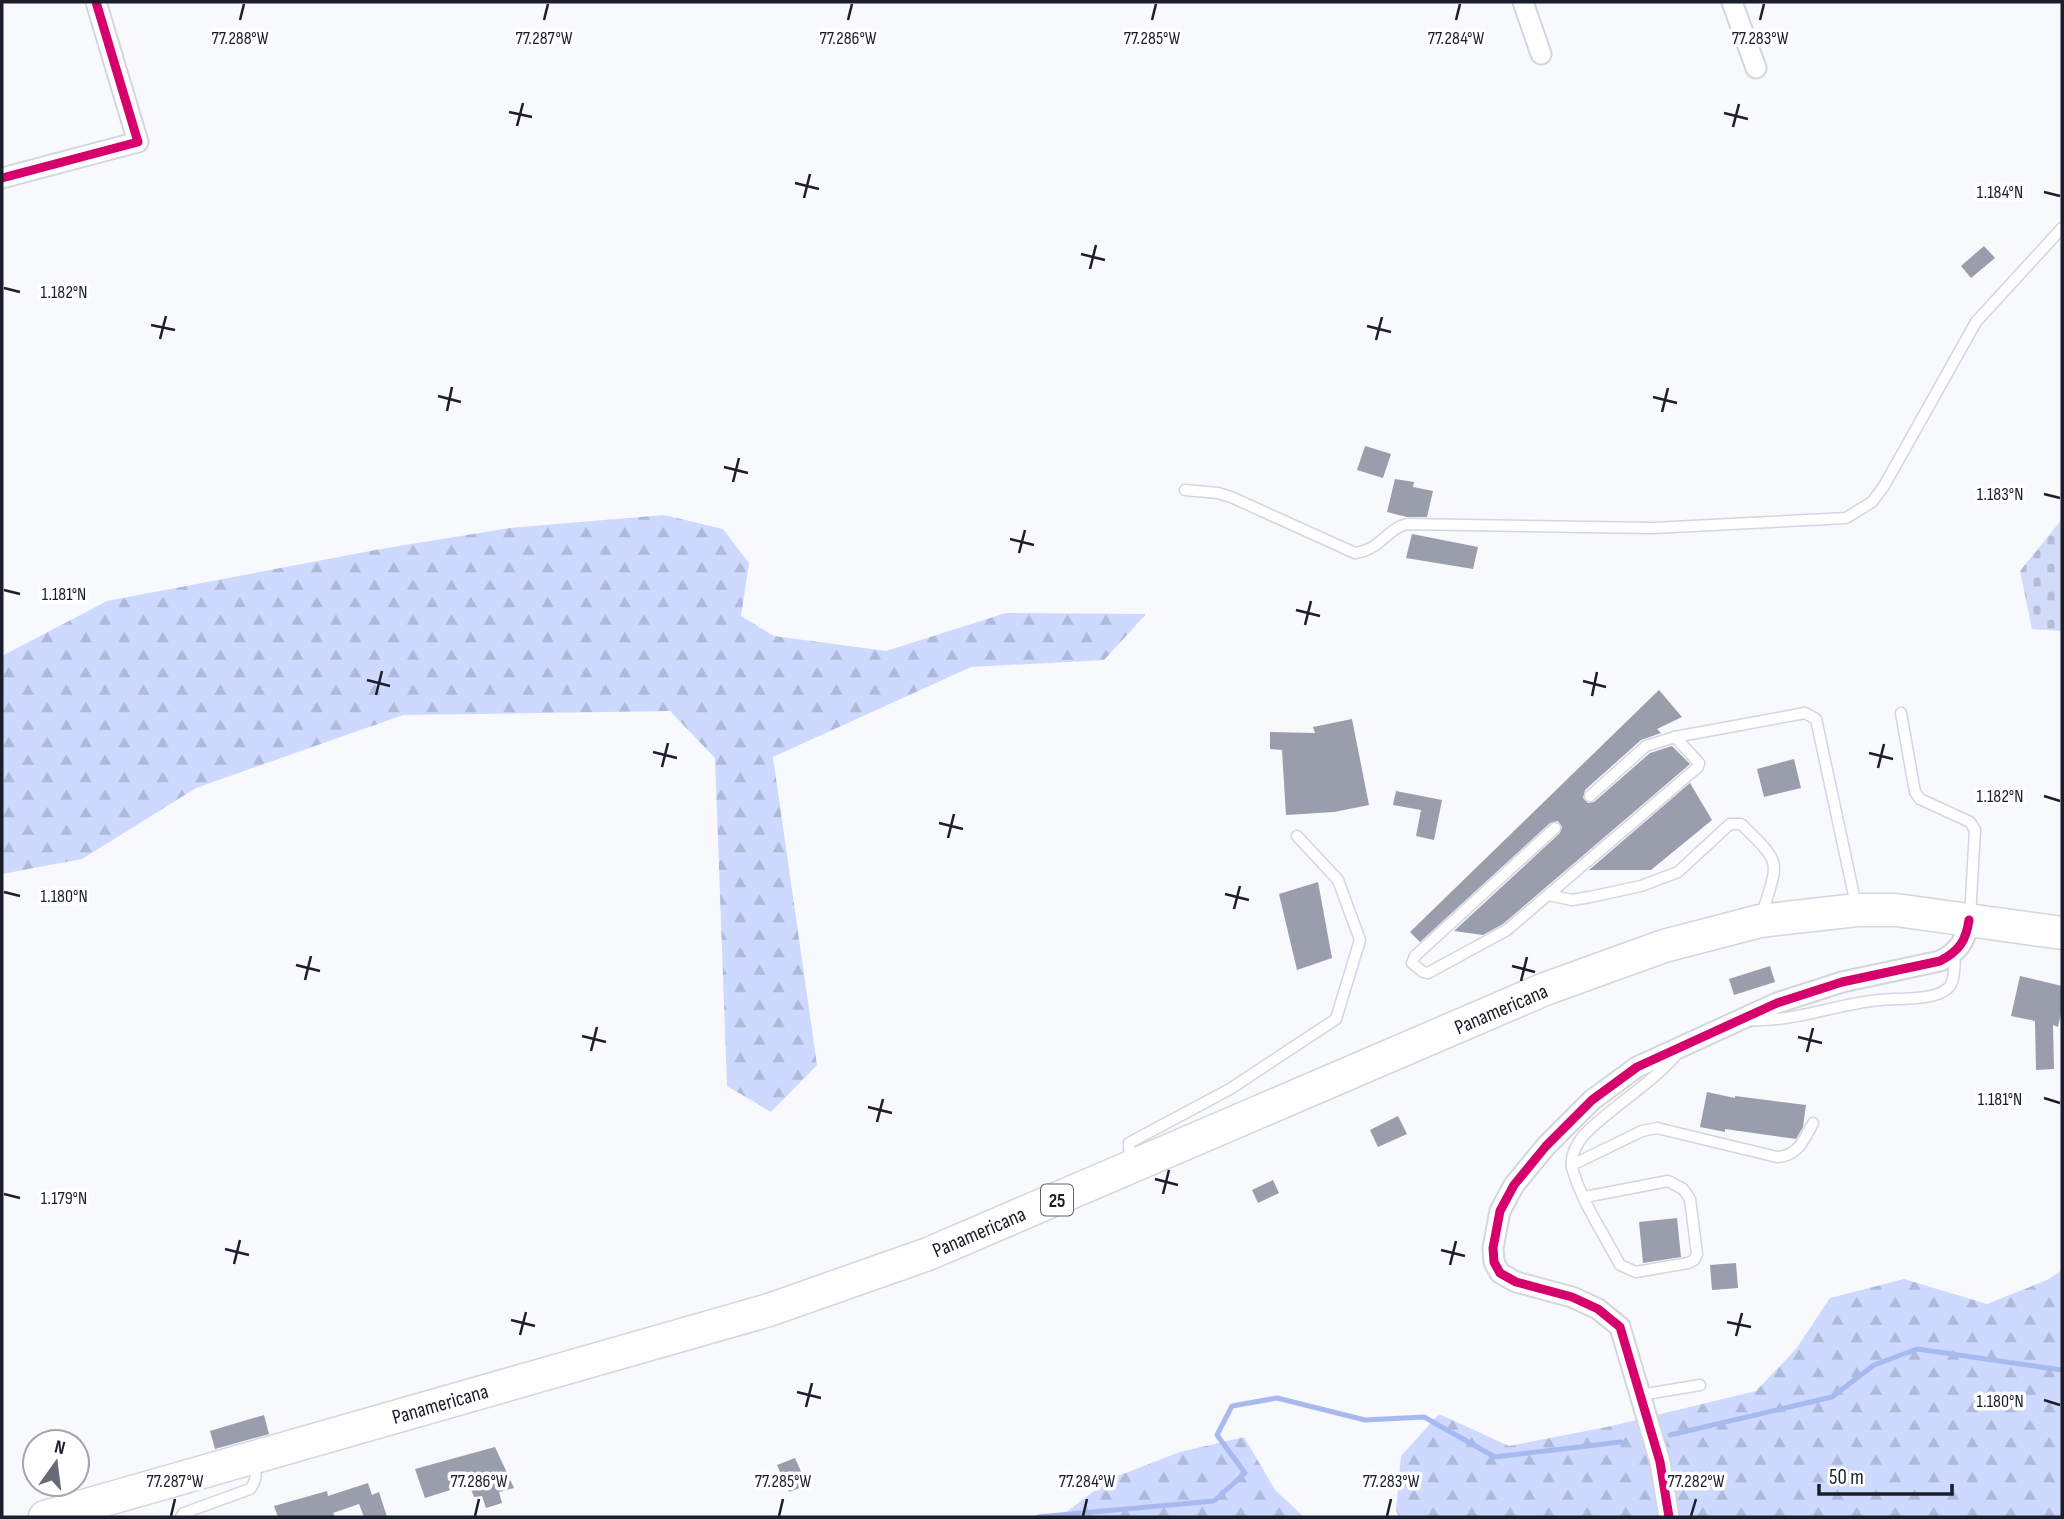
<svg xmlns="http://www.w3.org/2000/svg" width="2064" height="1519" font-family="'Sofia Sans Condensed',sans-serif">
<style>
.forest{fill:url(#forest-firs)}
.cemetery{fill:url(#cemetery-stones)}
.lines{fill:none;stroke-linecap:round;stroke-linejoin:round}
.stream{stroke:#a7b9ef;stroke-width:5}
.building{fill:#999dac}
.service-casing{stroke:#d3d6de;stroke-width:13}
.minor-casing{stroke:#d3d6de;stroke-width:23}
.primary-casing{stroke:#d3d6de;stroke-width:35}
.service{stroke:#fefeff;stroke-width:10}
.minor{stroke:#fefeff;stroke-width:19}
.primary{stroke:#fefeff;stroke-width:32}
.cycleway-casing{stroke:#fff;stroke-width:13}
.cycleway{stroke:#d6006c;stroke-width:9}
.ticks{fill:none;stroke:#1a1e2a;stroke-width:2.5}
.labels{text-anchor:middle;stroke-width:7;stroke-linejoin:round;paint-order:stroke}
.shield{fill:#fff;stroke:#5f626a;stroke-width:2}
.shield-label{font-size:19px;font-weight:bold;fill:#1a1e2a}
.street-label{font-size:21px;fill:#1a1e2a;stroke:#fff}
.ticks-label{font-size:18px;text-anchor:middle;fill:#1a1e2a;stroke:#fff;stroke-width:7;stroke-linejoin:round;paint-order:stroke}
</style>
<defs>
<pattern id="forest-firs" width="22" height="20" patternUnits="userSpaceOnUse" patternTransform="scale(1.75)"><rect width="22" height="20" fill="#cdd9fe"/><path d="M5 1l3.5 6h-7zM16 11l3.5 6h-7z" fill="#afbada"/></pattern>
<pattern id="cemetery-stones" width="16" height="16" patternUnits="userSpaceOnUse" patternTransform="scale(1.75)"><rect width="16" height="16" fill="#d2dcf8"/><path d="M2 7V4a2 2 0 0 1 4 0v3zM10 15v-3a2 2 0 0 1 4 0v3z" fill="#b4bcd5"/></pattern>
</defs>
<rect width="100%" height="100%" fill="#f7f9fd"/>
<g class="forest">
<polygon points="664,515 723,529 749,563 741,616 774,636 886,651 1006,613 1146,614 1104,660 971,667 773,757 817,1065 771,1112 727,1086 715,758 670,711 403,715 196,788 82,859 2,874 2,656 107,601 381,549 510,528"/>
<polygon points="2062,1270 2062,1517 1399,1517 1396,1510 1401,1456 1439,1414 1509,1446 1607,1427 1756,1391 1796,1349 1830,1298 1904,1279 1987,1304 2047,1280"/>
<polygon points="1244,1437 1275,1490 1304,1517 1060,1517 1110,1479 1180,1452"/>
</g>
<polygon class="cemetery" points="2062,519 2062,631 2032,629 2020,571"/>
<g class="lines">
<g class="stream">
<polyline points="1670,1435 1832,1397 1874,1365 1917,1349 2062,1370"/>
<polyline points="1038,1517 1214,1501 1245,1473 1217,1435 1232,1406 1277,1398 1365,1420 1424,1417 1495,1457 1621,1442"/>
</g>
</g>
<g class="building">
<polygon points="1984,246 1995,258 1971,278 1961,266"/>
<polygon points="1365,446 1391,454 1383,478 1357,470"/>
<polygon points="1395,479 1414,482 1413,487 1433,491 1427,517 1407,517 1387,512"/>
<polygon points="1412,534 1478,547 1473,569 1406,558"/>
<polygon points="1659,690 1682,717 1657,729 1661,733 1641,740 1585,790 1583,798 1588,803 1594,802 1650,753 1672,746 1690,764 1503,924 1483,935 1454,931 1560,833 1562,827 1558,821 1550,823 1420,942 1410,932"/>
<polygon points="1352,719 1369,805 1334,812 1286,815 1282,750 1270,749 1270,732 1315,733 1313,727"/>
<polygon points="1794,759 1801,788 1764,797 1757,769"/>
<polygon points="1690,783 1712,820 1651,870 1589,870"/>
<polygon points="1396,791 1442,800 1434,840 1416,836 1421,810 1393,805"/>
<polygon points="1318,882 1332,958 1297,970 1279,894"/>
<polygon points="1770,966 1775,982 1734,995 1729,979"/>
<polygon points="2020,976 2062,986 2062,1009 2058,1027 2053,1025 2054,1069 2036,1070 2035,1021 2011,1016"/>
<polygon points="1707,1092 1735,1098 1735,1096 1806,1105 1803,1127 1796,1139 1725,1129 1725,1132 1700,1127"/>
<polygon points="1398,1116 1407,1134 1378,1147 1370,1130"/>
<polygon points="1273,1180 1279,1193 1258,1203 1252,1190"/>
<polygon points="1677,1218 1681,1257 1643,1263 1639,1222"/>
<polygon points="1736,1263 1738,1288 1712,1290 1710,1265"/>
<polygon points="264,1415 269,1434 215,1449 210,1431"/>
<polygon points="495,1447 514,1488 499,1492 502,1503 486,1508 482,1496 474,1497 469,1484 425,1498 415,1469"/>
<polygon points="795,1458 807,1485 789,1492 777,1465"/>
<polygon points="368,1483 372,1495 379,1492 387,1517 364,1517 359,1504 333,1513 335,1517 278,1517 274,1506 327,1491 328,1496"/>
</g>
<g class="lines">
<g class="service-casing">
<g id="service">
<path d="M1185,490l33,3 13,4 124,56c27,-4 31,-24 52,-29l246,4 193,-10 26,-16 12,-16 92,-164 86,-94"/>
<polyline points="1901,713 1915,792 1920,799 1970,822 1975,830 1970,917"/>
<polyline points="1590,796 1646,746 1675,737 1805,713 1816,719 1856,905"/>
<polyline points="1555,828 1415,956 1412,963 1423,972 1428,973 1507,930 1698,767 1699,763 1675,737"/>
<path d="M1549,895l23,5 18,-3 51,-11 37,-14 52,-48h11c43,42 37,35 21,91"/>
<path d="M1751,1020c45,2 85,-16 128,-20 18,-2 54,1 68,-11 9,-7 7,-25 8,-35"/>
<polyline points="1130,1164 1129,1143 1230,1089 1336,1019 1360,940 1338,880 1297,836"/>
<path d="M1572,1165l70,-34 15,-3 120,29c21,-1 27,-17 36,-34"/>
<path d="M1585,1197l83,-16 15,8 7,10 7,55 -3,6 -6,3 -52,9 -16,-7c-15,-29 -40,-66 -48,-98 -2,-12 6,-26 14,-34 28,-28 64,-48 90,-78"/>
<polyline points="1640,1395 1700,1385"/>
<path d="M181,1517l3,-4 66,-24c8,-10 6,-16 3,-28"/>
</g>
</g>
<g class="minor-casing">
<g id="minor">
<polyline points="1523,2 1541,54"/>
<polyline points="1732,2 1756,68"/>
<polyline points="2,178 138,142 96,2"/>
<path d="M1669,1517l-9,-55 -40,-135 -22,-18 -26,-12 -56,-15 -16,-9 -6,-11 -1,-14 7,-37 14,-26 32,-39 46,-46 45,-33 140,-64 65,-21 98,-21c19,-10 26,-20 29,-41"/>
</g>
</g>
<g class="primary-casing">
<polyline id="primary" points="45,1517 769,1310 928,1254 1545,989 1664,946 1760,921 1857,910 1896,910 2062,933"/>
</g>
<use href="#service" class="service"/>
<use href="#minor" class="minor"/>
<use href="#primary" class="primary"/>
<g class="cycleway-casing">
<g id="cycleway">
<polyline points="2,178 138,142 96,2"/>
<path d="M1669,1517l-9,-55 -40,-135 -22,-18 -26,-12 -56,-15 -16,-9 -6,-11 -1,-14 7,-37 14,-26 32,-39 46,-46 45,-33 140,-64 65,-21 98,-21c19,-10 26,-20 29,-41"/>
</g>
</g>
<use href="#cycleway" class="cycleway"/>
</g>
<path class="ticks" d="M240,20l4,-16M544,20l4,-16M848,20l4,-16M1152,20l4,-16M1456,20l4,-16M1760,20l4,-16M509,112l23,5M1724,113l24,6M517,126l6,-23M1733,127l6,-23M795,183l24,6M2044,192l16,4M804,198l6,-24M1081,254l24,6M1090,269l6,-24M4,288l16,4M151,325l24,5M1367,326l24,6M160,339l6,-23M1376,340l6,-23M438,396l23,6M1653,397l24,6M447,411l5,-24M1662,412l6,-24M724,467l24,6M733,482l6,-24M2044,494l16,4M1010,539l24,6M1019,553l6,-23M4,590l16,4M1296,610l24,6M1305,625l6,-24M367,680l23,6M1583,681l23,6M376,695l6,-24M1592,696l5,-24M653,752l24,6M1869,753l24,6M662,767l6,-24M1878,768l6,-24M2044,796l16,5M939,823l24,6M948,838l6,-24M4,892l16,4M1225,894l24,6M1234,909l6,-23M296,965l24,6M1512,966l23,6M305,980l6,-24M1521,981l6,-24M582,1036l24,6M1798,1037l24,6M591,1051l6,-24M1807,1052l6,-24M2044,1098l16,5M868,1107l24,6M877,1122l6,-23M1155,1179l23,6M4,1194l16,4M1163,1194l6,-24M225,1249l24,6M1441,1250l24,6M234,1264l6,-24M1450,1265l6,-24M511,1320l24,6M1727,1322l24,5M520,1335l6,-23M1736,1336l6,-23M797,1392l24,6M2044,1400l16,5M806,1407l6,-24M171,1516l4,-17M475,1516l4,-17M779,1516l4,-17M1083,1516l4,-17M1387,1516l4,-17M1691,1516l5,-17"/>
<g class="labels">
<rect class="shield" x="1041" y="1184.5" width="32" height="31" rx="5"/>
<g class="shield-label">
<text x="1057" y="1207">25</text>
</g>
<g class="street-label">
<text transform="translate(1501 1009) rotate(-23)" y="7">Panamericana</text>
<text transform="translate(979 1232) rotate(-23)" y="7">Panamericana</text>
<text transform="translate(440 1404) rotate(-16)" y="7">Panamericana</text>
</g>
</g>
<g class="ticks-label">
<text x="240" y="44">77.288°W</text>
<text x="544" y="44">77.287°W</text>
<text x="848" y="44">77.286°W</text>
<text x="1152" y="44">77.285°W</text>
<text x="1456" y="44">77.284°W</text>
<text x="1760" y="44">77.283°W</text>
<text x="2000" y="198">1.184°N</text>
<text x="64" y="298">1.182°N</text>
<text x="2000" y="500">1.183°N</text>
<text x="64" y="600">1.181°N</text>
<text x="2000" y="802">1.182°N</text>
<text x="64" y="902">1.180°N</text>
<text x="2000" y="1105">1.181°N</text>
<text x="64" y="1204">1.179°N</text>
<text x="2000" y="1407">1.180°N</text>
<text x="175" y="1487">77.287°W</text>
<text x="479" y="1487">77.286°W</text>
<text x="783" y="1487">77.285°W</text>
<text x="1087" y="1487">77.284°W</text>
<text x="1391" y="1487">77.283°W</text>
<text x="1696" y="1487">77.282°W</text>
</g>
<rect width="2064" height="1519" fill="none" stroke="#1a1e2a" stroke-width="7"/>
<g transform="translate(56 1463) rotate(14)"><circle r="33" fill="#ffffff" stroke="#a3a5aa" stroke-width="2"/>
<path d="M0-5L12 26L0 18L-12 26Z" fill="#676b74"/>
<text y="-10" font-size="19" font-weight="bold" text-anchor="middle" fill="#1a1e2a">N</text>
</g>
<path d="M1819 1484v10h133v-10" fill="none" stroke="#1a1e2a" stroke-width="3.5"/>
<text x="1829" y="1484" font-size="21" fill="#1a1e2a" stroke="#ffffff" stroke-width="5" paint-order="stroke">50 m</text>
</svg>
